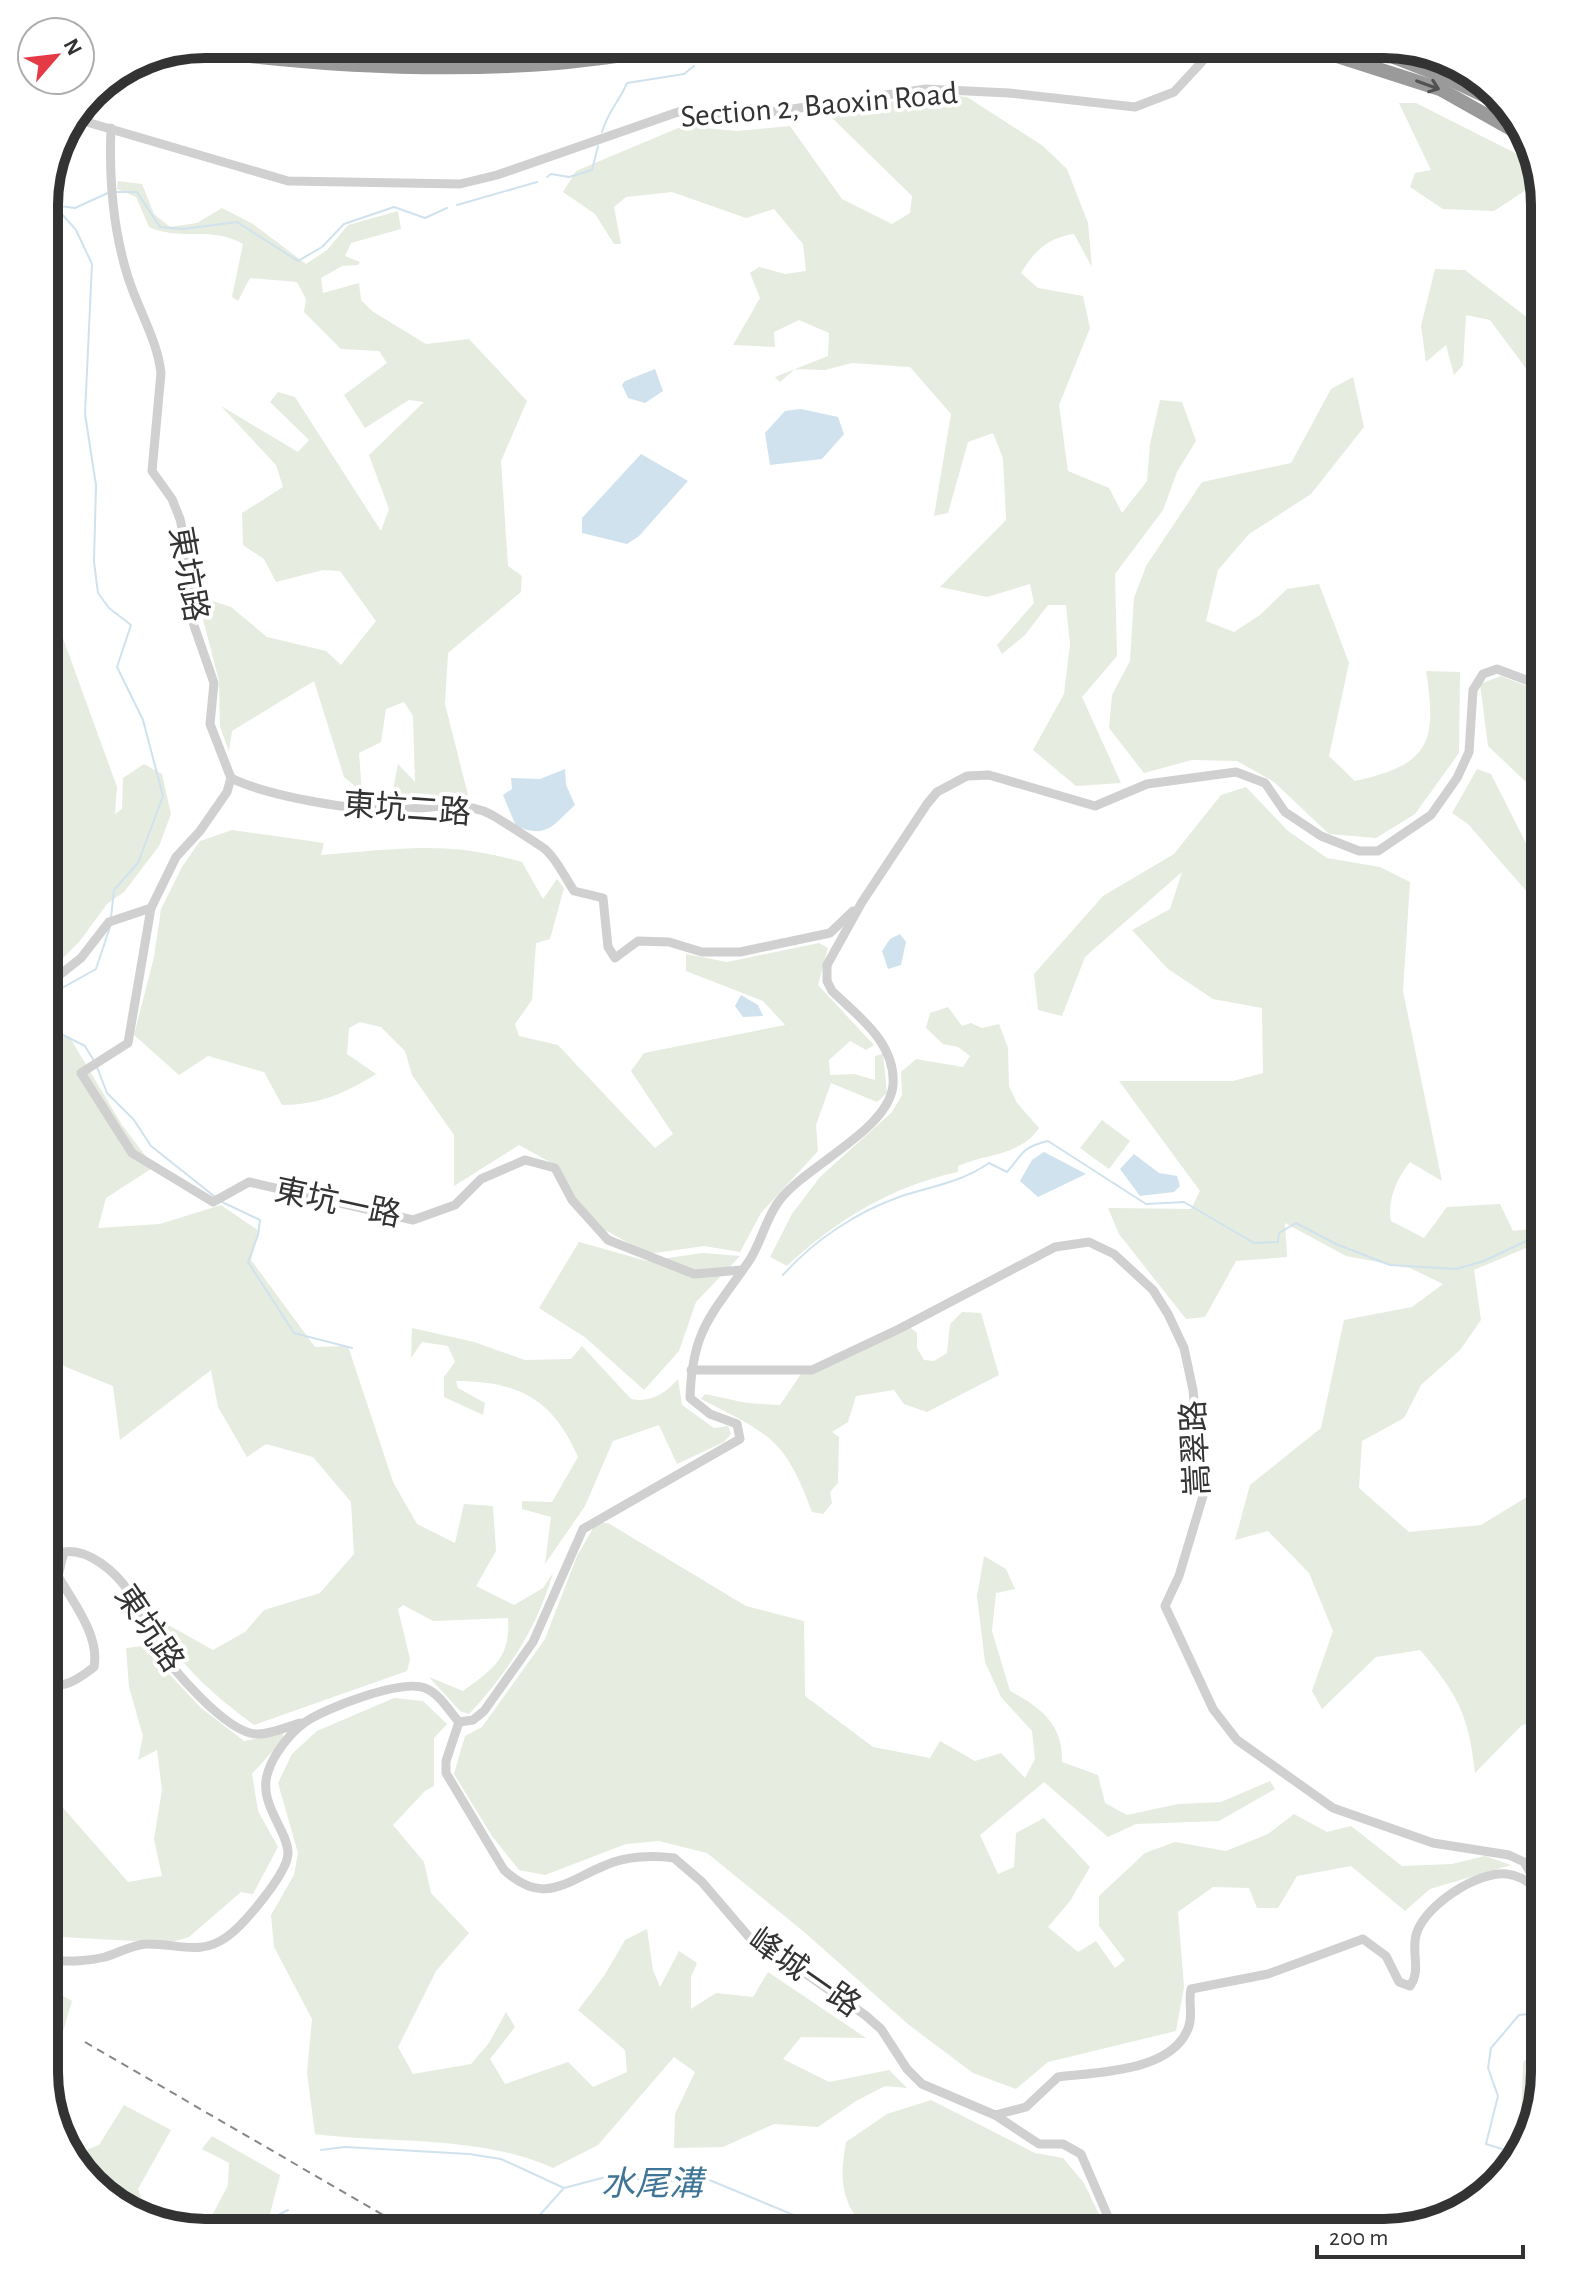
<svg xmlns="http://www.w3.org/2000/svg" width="1589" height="2277" font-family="'Alegreya Sans','Noto Sans TC',sans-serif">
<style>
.green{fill:#e6ecdf}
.water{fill:#cfe2ee}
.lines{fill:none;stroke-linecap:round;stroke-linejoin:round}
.stream{stroke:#cfe2ee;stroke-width:2}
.minor{stroke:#d0d0d0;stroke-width:9}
.highway{stroke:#9a9a9a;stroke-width:14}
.rail{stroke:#888;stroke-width:2;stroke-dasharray:8 6;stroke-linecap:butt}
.oneway{stroke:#525252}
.labels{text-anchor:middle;stroke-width:8;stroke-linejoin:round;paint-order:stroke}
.street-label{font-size:32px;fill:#333;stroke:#fff}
.water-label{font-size:34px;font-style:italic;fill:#3f7597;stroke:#fff}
.rim{fill:none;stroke:#333;stroke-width:10}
</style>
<rect width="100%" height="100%" fill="#fff"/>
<g class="green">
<path d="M928,94l39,3 76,49 24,23 21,54 4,44 -18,-33c-25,3 -40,17 -53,39l17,15 45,8 7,32 -31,77 9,66 41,17 13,25 25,-32 3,-37 10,-44 22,2 14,39 -19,31 -14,38 -48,64 2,82 -35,41 39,86 -45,3 -43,-36 31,-56 6,-50 -4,-39h-18l-23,30 -23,19 -5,-9 37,-42 -4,-19 -43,13 -47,-10 66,-67 -3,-62 -10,-25 -25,9 -20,71 -14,3 17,-102 -41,-47 -58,-4 -27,7 -30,-1 -15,13 -5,-5 53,-21 1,-23 -30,-13 -25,12 1,15 -42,-2 27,-47 -10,-25 9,-6 26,7 21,-3 -3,-27 -29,-35 -28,9 -74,-26 -46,5 -12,10 7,37h-7l-19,-30 -32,-22 13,-21 107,-45 54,5 53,-5 52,73 50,25 18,-11 2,-17 -83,-81z"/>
<polygon points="1399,103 1416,103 1531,161 1542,194 1532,186 1494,211 1443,209 1410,187 1415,173 1431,170"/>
<path d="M118,181l24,3 12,30 16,13 27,-4 25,-15 31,16 53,40 21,-14 21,-25 50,-14 3,18 -50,14 -6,13 15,6 -2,3 -16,1 -21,12 2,15 36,-10 2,17 11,11 54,33 43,-5 58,62 -26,60 7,105 14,10 -1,16 -73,61 -3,51 23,91 -77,6 7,-37 17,18 -2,-66 -9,-14 -18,7 -5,33 -22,11 3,39 -18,-15 -30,-96 -82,50 -3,20 -9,-24 -1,-46 -22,-85 34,11 36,30 59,14 15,14 35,-44 -36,-50 -17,-1 -47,12 -12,-23 -21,-14 -1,-32 41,-26 -7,-22 -55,-59 77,46 11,-12 -39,-38 8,-10 17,5 86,134 8,-22 -20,-54 55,-53 -15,-2 -44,28 -21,-33 43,-32 -8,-12 -38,-2 -37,-37 2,-13 -9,-17 -47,-4 -12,23 -6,-4 11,-53c-33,-19 -60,-2 -94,-17l-13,-30 -19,-8z"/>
<polygon points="1435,269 1465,270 1545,331 1545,394 1490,320 1466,315 1463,365 1454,375 1446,345 1426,362 1421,326"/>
<path d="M1353,377l11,50 -53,67 -62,40 -31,36 -12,51 28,11 26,-17 27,-26 32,-5 30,79 -20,93 26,25c73,-16 83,-37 71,-110l34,1 -1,81 -44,61 -39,24 -47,-4 -55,-52 -37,-21 -45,-1 -48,13 -35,-45 3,-33 18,-34 4,-63 12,-32 56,-84 89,-19 40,-74z"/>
<polygon points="44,586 117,787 115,814 122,809 123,778 144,764 162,774 171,814 159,846 124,892 107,904 79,942 44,977"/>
<polygon points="1501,676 1545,693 1544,799 1488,746 1480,684"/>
<polygon points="1477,769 1491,774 1539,869 1545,871 1545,921 1535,929 1535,901 1468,824 1452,813"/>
<path d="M1246,787l42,44 39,27 53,9 30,15 -7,109 39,190 -32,-19c-13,16 -23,38 -19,59l33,17 23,-31 53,-3 13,27 32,-4v13l-71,30 7,50 -21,30 -39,35 -17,33 -42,23 -3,47 50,44 72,-7 49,-30 15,-20v245l-23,5 -47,48c-6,-57 -17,-79 -55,-123l-44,7 -54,52 -10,-18 21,-60 -24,-58 -41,-42 -33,9 15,-55 71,-57 23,-108 68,-13 31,-23 -33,-16 -64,-12 -61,-33 2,34 -51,4 -31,56 -19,2 -67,-85 -11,-26 83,1 9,-18 -81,-110h114l30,-8 -1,-65 -49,-9 -45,-30 -36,-39 38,-21 12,-37 -97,85 -23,59 -24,-6 -4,-36 69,-78 71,-42 47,-59z"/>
<path d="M232,830l92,13 -3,12c77,-6 124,-15 201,7l21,37 14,-20 7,9 -14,51 -14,4 -4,57 -17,24 4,12 39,9 97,103 18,-14 -42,-63 13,-18 141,-28 -22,-24 -77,-30v-17l41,8 92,-19 9,5 -10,37 56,60 -8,5 -16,-9 -21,19 1,15 24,-1 21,6v-24l8,-2 4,39 -10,9 -46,-19 -15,42 2,26 -57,62 -21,39 -36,-6 -56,8 -50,-28 -24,-29 -15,-30 -40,-22 -65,41v-51l-42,-60 -7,-24 -24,-24 -21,-5 -11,6 -2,26 29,20c-30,19 -58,31 -94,31l-18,-33 -56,-16 -29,19 -45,-40 20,-78 7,-48 21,-42 18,-26z"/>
<path d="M948,1007l14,19 9,-3 11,5 17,-4 9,24 1,38 8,17 22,25c-19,28 -52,25 -81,38v6c-66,14 -122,48 -171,94l-17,-9 22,-43 28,-37 72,-65 10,-17 -1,-23 15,-13 47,8 7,-11 -12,-9 -15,-3 -17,-16 4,-15z"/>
<path d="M69,1036l53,89 32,42 -48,31 -8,30 62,-4 61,-19 38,26 -8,29 64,87 33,-1 45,136 24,42 38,19 9,-39 29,2 3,45 -20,35 38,19 29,-17 10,-15c-15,53 -46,101 -84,141l-9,-3 -31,-34 34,14c30,-22 48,-33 45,-73l-75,3 -30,-16 -5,4 12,50 -3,12 -153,54c-40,-30 -79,-62 -100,-108l59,33 32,-18 19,-22 56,-17 34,-39 -3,-52 -38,-45 -47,-13 -19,13 -29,-50 -7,-37 -91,70 -7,-54 -47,-19 -22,-16v-311z"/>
<polygon points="1102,1120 1130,1141 1109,1169 1080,1148"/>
<polygon points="579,1242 647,1261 703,1253 740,1256 696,1302 679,1351 644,1390 586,1338 539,1308"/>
<path d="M962,1312l19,1 18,62 -72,37 -23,-8 -10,-14 -38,6 -8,26 -16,10 7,5 -1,46 -8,9 2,11 -9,11 -11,-2c-27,-74 -43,-78 -111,-113l4,-5 42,9 33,2 21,-31 110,-46 6,5v15l7,12 10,1 13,-8 3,-29z"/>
<path d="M412,1328l62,14 51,18 46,-1 11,-13 49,53c20,4 35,-6 47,-20l4,26 32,23 14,-2 3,8 -7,8 -47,22 -18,-39 -46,16 -28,65 -40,58 6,-47 -29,-8v-8l30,1 26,-45c-25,-58 -60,-76 -122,-76l2,7 27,15 -2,12 -39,-18v-20l11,-15 -7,-16 -26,-4 -11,16z"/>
<path d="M596,1523h12l138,83 58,15 1,75 68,51 57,11 10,-17 35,20 26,-8 24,25 10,-19 -3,-28 -31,-34 -16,-35 -8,-66 7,-40 22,13 9,20 -19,4 -4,38 18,60c31,17 53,33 52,71l36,13 7,28 22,12 51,-11 43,-2 49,-21 5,8 -56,32 -83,3 -28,13 -64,-55 -64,53 18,39 16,-7 2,-34 28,-15 46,49 -20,34 -22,26 30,25 18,-11 19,27 10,-8 -26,-34v-30l46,-43 30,-11 51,9 42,-17 26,-20 33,18 24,-6 51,40 50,-2 33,-8 26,9 -81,24 -25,22 -54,-45 -54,10 -19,32h-21l-8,-20 -36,-1 -35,25 6,75 -8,44 -128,31 -32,27 -43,-16 -64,-48 -106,-94 -96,-78 -48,-12 -33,3 -81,31 -26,-5 -27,-34 -38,-62 11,-38 17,-9 63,-88 32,-83z"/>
<polygon points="143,1646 201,1708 244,1741 283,1733 283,1740 252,1774 258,1811 278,1847 253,1894 241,1892 189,1937 169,1943 44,1936 44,1786 128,1882 162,1876 154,1839 162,1790 157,1750 138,1760 143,1736 129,1687 126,1648"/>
<path d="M394,1698l29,3 24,23 -13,14v48l-9,5 -32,34 31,37 7,31 38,40 -33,38 -38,76 15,27 58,-10 18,-21 17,-31 9,15 -25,32 15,25 63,-22 25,25 34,-15 -2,-22 -47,-40 26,-34 21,-36 22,-11 6,41 7,17 19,-36 18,12 -6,14v32l25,-16 37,4 15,-25 98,66 -65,-1 -18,22 46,23 60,-12 18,18 -22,-2 -29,15 -38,26 -44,-3 -51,23 -49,1 1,-34 20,-42 -21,-15 -76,88 -45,23c-74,-33 -158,-24 -238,-34l-8,-61 5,-54 -38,-72 -3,-32 23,-40 4,-22 -20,-70 14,-29 25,-23z"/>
<polygon points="44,1985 72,2001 59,2045 44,2040"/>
<polygon points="1545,2043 1545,2072 1532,2122 1521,2115 1523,2062"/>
<path d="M931,2100l104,53 28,5 21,25 20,42 -9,8h-226c-28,-30 -30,-53 -23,-91l41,-28z"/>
<polygon points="124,2105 171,2130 138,2189 149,2219 124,2211 70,2156 99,2145"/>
<polygon points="212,2136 280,2175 270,2214 257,2233 203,2233 228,2185 229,2163 202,2149"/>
</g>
<g class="water">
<polygon points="655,369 663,391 645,403 628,398 622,385 625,381"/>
<polygon points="801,409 838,417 844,434 822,459 770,465 765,433 785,411"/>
<polygon points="641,454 688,481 639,536 627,544 582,533 582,518"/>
<path d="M565,769l1,16 9,20c-23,21 -28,34 -59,21l-13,-31 9,-6 -1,-11 29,1z"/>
<polygon points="900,934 906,942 901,965 888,969 882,951 890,939"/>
<polygon points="741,995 758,1005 763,1016 743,1017 735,1006"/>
<polygon points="1044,1152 1086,1174 1038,1197 1020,1181 1032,1160"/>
<polygon points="1134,1154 1159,1173 1177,1176 1180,1186 1174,1192 1140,1196 1120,1169"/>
</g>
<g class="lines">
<g class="stream">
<polyline points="105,80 114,85 150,74"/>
<path d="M602,132c6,-21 17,-30 25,-49l57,-9 10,-8"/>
<polyline points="547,177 551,174 569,177 592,170 598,146"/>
<polyline points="116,192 137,192 160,227 183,229 237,222 298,261 322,247 344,224 394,207 425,218 447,208"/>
<polyline points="44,204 75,208 110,192"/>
<polyline points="54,205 76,230 92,264 85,414 96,485 94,562 98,593 109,608 131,625 117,667 143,720 163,796 138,863 114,890 111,917"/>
<polyline points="457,205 537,182"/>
<polyline points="61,1034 85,1046 94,1061"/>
<polyline points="44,1039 61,1034 55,992 96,969 110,927"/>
<polyline points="97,1067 107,1093 134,1120 151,1146 214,1196"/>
<polyline points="222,1202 260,1220 258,1235 248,1262 294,1333 352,1348"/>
<path d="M783,1275c31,-35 75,-64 119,-79 31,-10 60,-14 87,-33l18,9c17,-19 13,-24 41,-31l98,63 38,-2 70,41 24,-1 1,-9 17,-10 40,21 54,21 66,4 28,-8 61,-29"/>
<polyline points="1545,1858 1539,1840 1545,1819"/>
<polyline points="1540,1897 1532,1908 1545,1955"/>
<polyline points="321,2150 345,2147 469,2154 501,2159 564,2188 610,2176 660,2182 707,2179 837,2233"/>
<polyline points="1521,2155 1486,2144 1498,2096 1488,2068 1491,2048 1519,2015 1545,2012"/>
<polyline points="270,2233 280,2214 288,2210"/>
<polyline points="533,2233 538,2217 563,2189"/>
</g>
<g class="minor">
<polyline points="73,118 288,181 460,184 497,175 678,112 753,115 926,89 1009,93 1135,107 1174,92 1210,53 1227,44"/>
<path d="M231,778c36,18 127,34 168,32 27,-2 65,-10 91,4 6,3 53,33 56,36 12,11 19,28 28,41l29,7 5,49 7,11 23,-17 31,1 33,10h38l90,-19 23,-22"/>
<polyline points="151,908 128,1043 81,1073 132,1153 213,1202 249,1182 413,1220 455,1205 481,1179 525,1160 555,1168 572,1200 608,1240 694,1274 742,1270"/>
<path d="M44,998l13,-21 24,-19 28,-36 42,-14 25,-51 24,-26 27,-39 4,-14 -21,-54 4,-41 -23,-66 -4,-65 -7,-33 -8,-20 -20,-28 9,-98c-4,-35 -24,-65 -34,-99 -14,-46 -18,-98 -16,-146"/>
<polyline points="691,1370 812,1370 899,1329 1055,1247 1089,1242 1114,1254 1153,1290 1168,1314 1184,1348 1193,1390 1203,1496 1179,1576 1165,1606 1213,1709 1237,1740 1333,1808 1433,1843 1509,1855 1524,1862 1545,1897"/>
<path d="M44,1682c17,10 36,-4 50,-15 6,-31 -21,-65 -36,-91l6,-24c24,-4 52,20 65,40 8,14 10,32 20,45 19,26 77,98 109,97 13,0 29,-7 42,-11"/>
<path d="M459,1722l-13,39v12l58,97c40,37 62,11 102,-5 20,-9 47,-10 68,-7l28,24 53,62 21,9 89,62 16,14 26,40 15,15 73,31 44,29h24l18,10 34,79"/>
<path d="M44,1961c20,0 41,1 61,-4 13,-4 27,-12 41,-13 31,-1 54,13 82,-8 16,-12 60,-63 60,-83 0,-23 -31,-50 -20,-81 5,-17 22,-39 36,-49 21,-15 97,-44 121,-35 15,6 24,23 34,34l14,-2 11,-9 49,-69 50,-113 157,-90 -3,-15 -27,-10 -20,-16c2,-70 23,-84 59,-137 12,-18 17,-43 30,-60 27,-36 110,-71 114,-116 3,-42 -34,-68 -61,-94l-5,-10v-16l35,-63 65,-98 10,-12 30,-16 22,-1 106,31 52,-22 89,-12 29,11 20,29 36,24 38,15h19l53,-36 26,-37 12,-26 4,-62 10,-16 14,-5 48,18"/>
<path d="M995,2115l31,-8 32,-30c40,-5 116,-5 131,-51 4,-13 -1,-24 2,-37l77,-15 95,-35 23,17 13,26 11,4c12,-16 0,-36 7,-54 10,-28 61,-61 90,-58 13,1 23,10 33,16"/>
</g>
<g class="highway">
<polyline points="279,44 428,51 563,44"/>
<polyline points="1300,44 1440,89 1527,138"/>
<polyline points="1361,44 1445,77 1504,105"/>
<path d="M186,48c122,17 248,25 371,15 50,-5 101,-13 151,-19"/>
</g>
<polyline class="rail" points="85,2042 414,2233"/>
</g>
<defs><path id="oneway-shaft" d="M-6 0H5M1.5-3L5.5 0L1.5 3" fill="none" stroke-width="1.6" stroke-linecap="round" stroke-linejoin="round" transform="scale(2)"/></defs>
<use class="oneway" href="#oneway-shaft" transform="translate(1428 85) rotate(20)"/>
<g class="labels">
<g class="street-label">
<text transform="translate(819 104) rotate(-5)" y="11">Section 2, Baoxin Road</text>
<text transform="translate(189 574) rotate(80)" y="11">東坑路</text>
<text transform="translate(407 808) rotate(4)" y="11">東坑二路</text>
<text transform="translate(338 1202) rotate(12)" y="11">東坑一路</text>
<text transform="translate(1195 1448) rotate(-93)" y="11">嵩翠路</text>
<text transform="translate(150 1628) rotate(56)" y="11">東坑路</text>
<text transform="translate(805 1972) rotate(35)" y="11">峰城一路</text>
</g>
<g class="water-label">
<text x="652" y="2195">水尾溝</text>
</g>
</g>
<path d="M0 0H1589V2277H0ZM205 58H1384A147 147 0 0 1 1531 205V2072A147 147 0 0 1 1384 2219H205A147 147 0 0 1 58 2072V205A147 147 0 0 1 205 58Z" fill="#fff" fill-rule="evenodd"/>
<path class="rim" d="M205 58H1384A147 147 0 0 1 1531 205V2072A147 147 0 0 1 1384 2219H205A147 147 0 0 1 58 2072V205A147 147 0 0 1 205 58Z"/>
<g transform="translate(56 56) rotate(62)"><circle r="38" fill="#ffffff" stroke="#adadad" stroke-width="2"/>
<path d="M0-6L14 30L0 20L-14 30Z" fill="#e63946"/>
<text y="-12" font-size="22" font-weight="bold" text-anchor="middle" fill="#333333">N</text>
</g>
<path d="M1317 2245v12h206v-12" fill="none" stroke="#333333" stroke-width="4"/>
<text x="1329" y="2245" font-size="24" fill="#333333" stroke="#ffffff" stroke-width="6" paint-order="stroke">200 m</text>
</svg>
